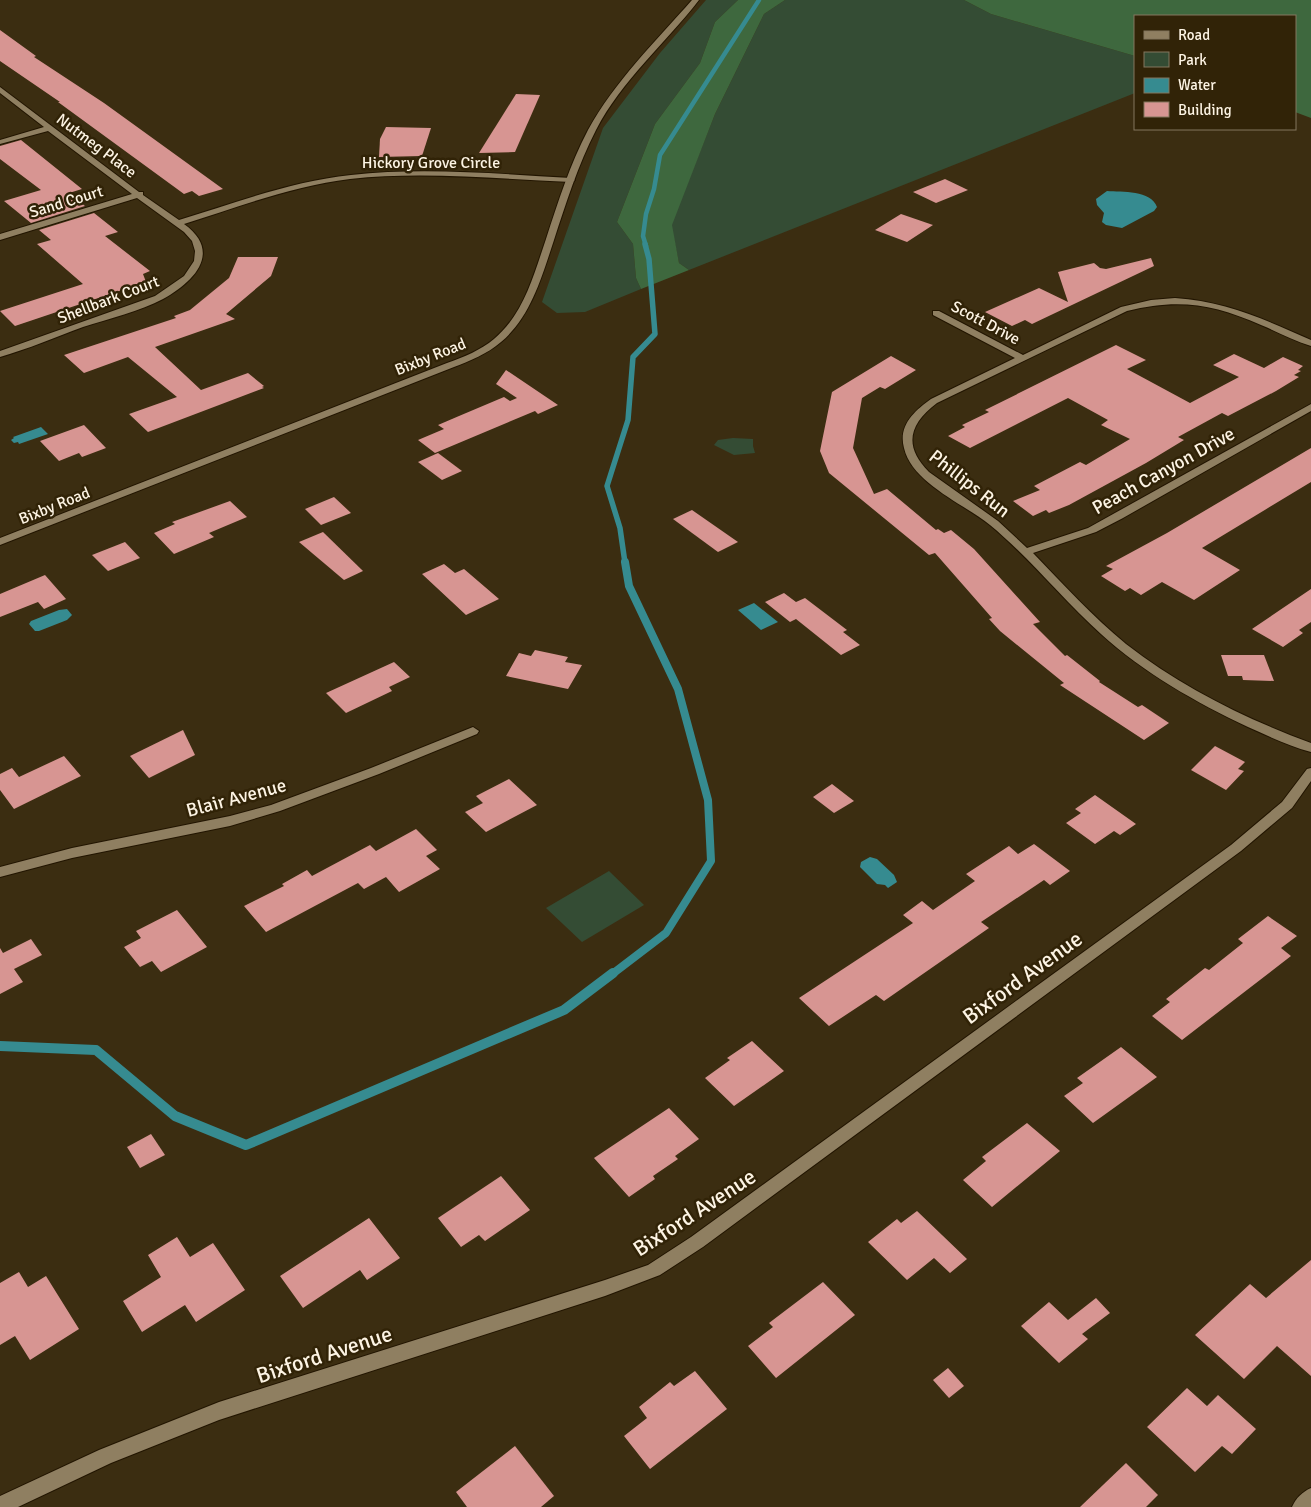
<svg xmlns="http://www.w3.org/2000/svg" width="1311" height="1507" font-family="Signika,sans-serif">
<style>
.green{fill:#344c34}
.forest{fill:#3e683e}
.water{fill:#368b90}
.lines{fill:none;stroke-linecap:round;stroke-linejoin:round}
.stream-far3{stroke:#368b90;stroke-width:4.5}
.stream-far2{stroke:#368b90;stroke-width:5.5}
.stream-far1{stroke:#368b90;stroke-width:8}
.stream{stroke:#368b90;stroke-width:10}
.building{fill:#d79592}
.minor-casing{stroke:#221500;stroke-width:2}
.tertiary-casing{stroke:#221500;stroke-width:2}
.minor{fill:#8f7f61;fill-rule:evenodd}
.tertiary{fill:#8f7f61;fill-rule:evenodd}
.labels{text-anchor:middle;stroke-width:5;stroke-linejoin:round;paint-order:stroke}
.far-street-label{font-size:16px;fill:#fdf4e4;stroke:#312307}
.street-label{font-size:19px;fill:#fdf4e4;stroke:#312307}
.near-street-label{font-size:22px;fill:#fdf4e4;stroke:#312307}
</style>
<rect width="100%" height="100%" fill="#3b2d11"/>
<g class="green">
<polygon points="706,0 738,0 715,22 700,63 655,124 617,222 633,244 636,278 641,289 585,312 557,313 542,302 603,128 660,53"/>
<polygon points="785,0 964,0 991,14 1135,56 1135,93 689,270 679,263 671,225 715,114 764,14"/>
<polygon points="733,438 753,439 753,446 755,453 734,455 714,445 718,440"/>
<polygon points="609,871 644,905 582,942 546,908"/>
</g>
<g class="forest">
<polygon points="738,0 785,0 764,14 715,114 672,225 679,263 689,270 641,289 636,278 633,244 617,222 655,124 700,63 715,22"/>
<polygon points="964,0 1311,0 1311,118 1295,112 1295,16 1135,16 1135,56 991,14"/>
</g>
<g class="water">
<path d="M1107,191c15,1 44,-1 50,16l-3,4 -32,17 -16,-3 -4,-3 2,-9 -7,-8 -1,-6z"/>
<polygon points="41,427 48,434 19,444 18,442 14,443 11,440 14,438 13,437"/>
<polygon points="754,603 778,622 761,630 738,610"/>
<polygon points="67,609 72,615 67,620 39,631 35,631 29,624 31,621 59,610"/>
<polygon points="870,857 877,859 894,875 897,882 888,888 885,885 877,884 860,867 861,862"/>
</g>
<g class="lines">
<polyline class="stream-far3" points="646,246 643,236 646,214 654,189 660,155 759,0"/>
<polyline class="stream-far2" points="625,563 620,528 607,486 628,420 633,357 655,334 649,259 645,244"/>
<polyline class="stream-far1" points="611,975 666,933 711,861 708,800 678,689 629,586 625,562"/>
<polyline class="stream" points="0,1046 96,1050 175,1116 246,1145 564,1010 613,973"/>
</g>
<g class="building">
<polygon points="0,30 36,56 34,57 104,103 223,189 199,196 192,191 184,194 58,102 60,102 0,61"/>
<polygon points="516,94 540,95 515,152 479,153"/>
<polygon points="386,127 431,128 422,156 379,157 380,139"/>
<polygon points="21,140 82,189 69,193 85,206 31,223 4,201 41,190 0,159 0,146"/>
<polygon points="945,179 968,190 936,203 913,192"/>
<polygon points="94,213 118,232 105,236 150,271 143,274 146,282 15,326 0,311 83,284 37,244 51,240 39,230"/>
<polygon points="901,214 933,225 907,242 875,230"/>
<polygon points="238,257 278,257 271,276 226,314 235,319 155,347 201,390 248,373 264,386 262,387 264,388 148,432 129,414 177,397 128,357 84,373 64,355 176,318 174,316 190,310 229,278"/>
<polygon points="1151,258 1154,266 1032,324 1025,320 1012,326 985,312 1039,288 1068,302 1058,272 1094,263 1100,268 1106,269"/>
<polygon points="1116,345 1146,360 1127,369 1190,403 1239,377 1213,365 1234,354 1264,368 1283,357 1303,366 1298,370 1301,371 1294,375 1299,377 1276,391 1228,416 1222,413 1178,437 1184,440 1146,463 1069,505 1049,513 1046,510 1033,516 1013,501 1040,490 1034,486 1080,462 1086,465 1130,439 1101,425 1108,420 1068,398 970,448 948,436 965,427 962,425 989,412 985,410"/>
<polygon points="891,356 916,370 885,389 880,387 862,398 853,448 874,494 887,489 936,530 938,529 944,533 951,530 974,549 1040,622 1033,624 1065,656 1067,655 1100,681 1099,682 1138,707 1142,705 1169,723 1144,740 1060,685 1064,683 1000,631 989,619 992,618 935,553 929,555 829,473 820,451 832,392"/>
<polygon points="506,370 558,405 538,414 535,411 435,453 418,440 444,429 438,425 459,416 504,397 510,401 517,398 496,384"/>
<polygon points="84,425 106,448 82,457 79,453 59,461 40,441"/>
<polygon points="1311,448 1311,482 1202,548 1240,570 1194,600 1162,582 1141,595 1130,588 1125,591 1101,576 1113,569 1106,566 1167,533"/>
<polygon points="438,453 462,471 442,480 418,462"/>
<polygon points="334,497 351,513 321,525 305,509"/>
<polygon points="230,501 247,517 209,533 214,537 174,554 154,533 175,524 172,522"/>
<polygon points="692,510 738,542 718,552 673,519"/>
<polygon points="323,532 363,571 344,580 299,542"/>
<polygon points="125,542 140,558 108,571 92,555"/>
<polygon points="444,564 455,573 464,569 499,599 466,615 422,574"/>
<polygon points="45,575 66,599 44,609 38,602 0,617 0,594"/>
<polygon points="1311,589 1311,622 1299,630 1303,633 1283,647 1252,629"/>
<polygon points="784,593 796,602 805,598 847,630 843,632 860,645 841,655 796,619 790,622 765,602"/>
<polygon points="535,650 568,657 565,662 582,665 568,689 506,676 519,653 531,656"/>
<polygon points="1221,655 1264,655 1274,681 1243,680 1242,676 1228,676"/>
<polygon points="394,662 410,677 389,687 392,691 346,713 326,693"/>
<polygon points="183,730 195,755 149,778 130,756"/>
<polygon points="1215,746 1245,762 1238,769 1244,771 1226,790 1191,770"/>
<polygon points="64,756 81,776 14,809 0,790 0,774 12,768 19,777"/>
<polygon points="509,779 537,805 486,832 465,812 483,803 476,796"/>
<polygon points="832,784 854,801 834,813 813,797"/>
<polygon points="1095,795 1136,824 1120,835 1114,831 1095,844 1066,823 1081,813 1075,809"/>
<polygon points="416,829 437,850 426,856 440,869 399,892 386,877 364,889 358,883 266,932 244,906 284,886 282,884 307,870 312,876 370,845 376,851"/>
<polygon points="1034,844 1070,871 1050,885 1044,880 981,922 989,928 884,1001 876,995 829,1026 799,998 913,923 903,915 922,901 933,910 975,881 966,874 1009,846 1018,854"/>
<polygon points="177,910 207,947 161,972 152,961 140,967 124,947 141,938 136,931"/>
<polygon points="1268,916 1297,936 1281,948 1291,956 1182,1040 1152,1016 1170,1002 1166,999 1205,968 1209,970 1243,943 1238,939"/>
<polygon points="31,939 42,955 14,969 23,982 0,994 0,948 3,953"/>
<polygon points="752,1041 784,1071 734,1106 705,1078 730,1060 727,1058"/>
<polygon points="1121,1047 1157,1077 1093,1123 1064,1096 1083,1083 1077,1078"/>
<polygon points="669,1108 699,1139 675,1156 678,1159 653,1176 655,1179 629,1197 594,1158"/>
<polygon points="1027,1123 1060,1151 992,1207 963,1180 986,1161 982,1157"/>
<polygon points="151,1134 165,1155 140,1168 127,1147"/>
<polygon points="501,1176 530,1210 485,1241 479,1235 461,1247 438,1218"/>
<polygon points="917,1211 967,1259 950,1273 934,1258 907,1280 868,1242 897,1219 901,1223"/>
<polygon points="369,1218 400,1258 367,1280 360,1270 303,1308 280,1276"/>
<polygon points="177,1237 190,1257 213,1243 245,1290 196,1322 185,1305 142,1332 123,1301 161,1277 148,1255"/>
<polygon points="1311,1260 1311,1376 1277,1346 1244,1379 1195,1335 1250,1284 1266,1298"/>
<polygon points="19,1272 28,1287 46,1276 79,1329 30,1360 15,1336 0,1345 0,1283"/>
<polygon points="823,1282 855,1315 776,1378 748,1346 773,1327 769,1323"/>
<polygon points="1096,1298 1110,1313 1082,1334 1088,1339 1059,1363 1021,1326 1049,1302 1068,1320"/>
<polygon points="948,1368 964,1386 949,1398 933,1380"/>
<polygon points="695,1371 727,1409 650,1469 624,1436 647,1418 639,1407 670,1382 674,1386"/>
<polygon points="1187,1388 1207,1406 1218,1395 1256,1429 1232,1454 1222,1446 1195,1472 1147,1427"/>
<polygon points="515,1446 554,1496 541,1507 467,1507 456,1492"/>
<polygon points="1126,1463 1158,1495 1146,1507 1080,1507"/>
</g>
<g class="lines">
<g class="minor-casing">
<g id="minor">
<path d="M0,87l139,105h4v3l36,25c56,-17 113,-39 172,-45 73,-8 147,-1 220,3l4,2 -4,2c-73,-3 -148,-11 -221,-3 -57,7 -112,28 -166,45 39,28 10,58 -21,75 -22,12 -55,20 -80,28 -27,10 -55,22 -83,30v-6l155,-55 29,-20 10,-15 1,-10 -3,-10 -8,-9 -47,-34 -137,42v-6l132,-40 -84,-63 -48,13v-4l44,-13 -44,-34z"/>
<path d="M1175,298c50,3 91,22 136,42v6c-17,-5 -33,-14 -50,-21 -47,-21 -83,-27 -134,-14l-190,92c-28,21 -34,43 -8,69l69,49 29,27 61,-20 223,-124v7l-188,107 -27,14 -63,21c30,31 60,64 93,91 55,43 120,75 185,99v9c-22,-6 -43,-16 -63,-25 -53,-25 -104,-54 -147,-93 -39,-35 -71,-76 -111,-109 -26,-21 -78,-42 -86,-77 -6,-22 10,-37 27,-49l84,-41 -82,-43v-4h6l84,44 98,-48 30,-7z"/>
<polygon points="473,727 479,731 477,734 379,774 280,811 230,826 72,858 0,877 0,867 72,848 230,816 271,805 371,768"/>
<polygon points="1311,768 1311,781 1292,808 1241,851 703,1247 660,1275 605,1296 219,1420 111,1463 18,1507 0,1507 0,1496 99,1450 219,1402 605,1280 648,1265 691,1237 1231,845 1282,802 1307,769"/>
<path d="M1311,1488v19h-19c4,-9 10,-15 19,-19z"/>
</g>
</g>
<g class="tertiary-casing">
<path id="tertiary" d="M692,0h7c-34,44 -77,80 -103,130 -18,35 -30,73 -42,110 -12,36 -23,77 -53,102 -14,12 -31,19 -47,25l-454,178v-7l447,-175c17,-6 34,-13 47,-24 30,-25 40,-65 52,-100 12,-37 24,-75 42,-109 27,-49 68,-89 104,-130z"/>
</g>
<use href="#minor" class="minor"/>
<use href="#tertiary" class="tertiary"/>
</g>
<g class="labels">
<g class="far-street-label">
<text transform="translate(97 145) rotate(37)" y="6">Nutmeg Place</text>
<text x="431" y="168">Hickory Grove Circle</text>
<text transform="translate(66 201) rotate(-17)" y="6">Sand Court</text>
<text transform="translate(108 299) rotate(-21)" y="6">Shellbark Court</text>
<text transform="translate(986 322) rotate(28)" y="6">Scott Drive</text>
<text transform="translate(430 356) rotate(-22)" y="6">Bixby Road</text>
<text transform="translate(54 505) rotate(-22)" y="6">Bixby Road</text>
</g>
<g class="street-label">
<text transform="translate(1163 470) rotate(-29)" y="7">Peach Canyon Drive</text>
<text transform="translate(970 483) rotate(38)" y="7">Phillips Run</text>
<text transform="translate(236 797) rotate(-15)" y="7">Blair Avenue</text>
</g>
<g class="near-street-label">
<text transform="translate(1022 977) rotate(-36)" y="8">Bixford Avenue</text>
<text transform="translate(694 1212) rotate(-33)" y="8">Bixford Avenue</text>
<text transform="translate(324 1354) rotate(-18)" y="8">Bixford Avenue</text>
</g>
</g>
<rect x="1134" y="15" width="162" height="115" fill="#312307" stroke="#83775f"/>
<rect x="1144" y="31" width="25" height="8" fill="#8f7f61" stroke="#83775f"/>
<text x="1178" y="40" font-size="15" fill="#fdf4e4">Road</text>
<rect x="1144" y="52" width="25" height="15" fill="#344c34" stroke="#83775f"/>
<text x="1178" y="65" font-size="15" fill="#fdf4e4">Park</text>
<rect x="1144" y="78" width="25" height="15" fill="#368b90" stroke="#83775f"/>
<text x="1178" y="90" font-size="15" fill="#fdf4e4">Water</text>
<rect x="1144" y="102" width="25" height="15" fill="#d79592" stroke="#83775f"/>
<text x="1178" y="115" font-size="15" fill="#fdf4e4">Building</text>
</svg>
